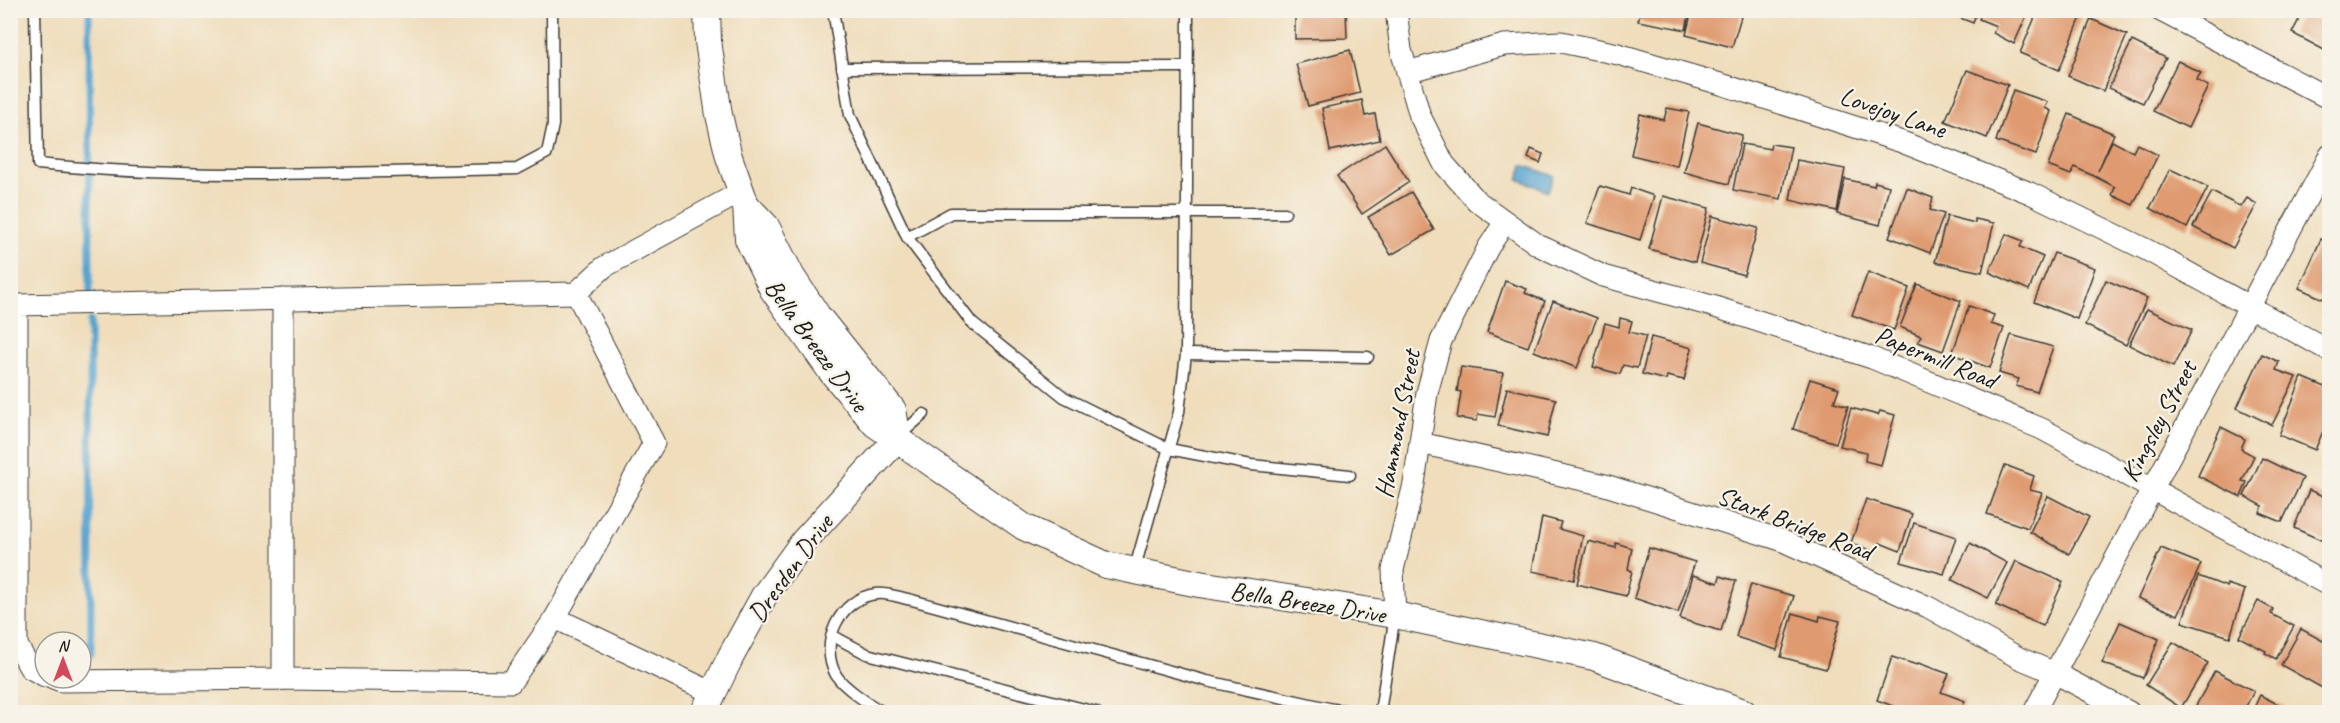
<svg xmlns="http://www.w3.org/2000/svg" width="2340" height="723" font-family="Caveat,sans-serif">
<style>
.water{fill:#57a4d0;stroke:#3a6076;stroke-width:1.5}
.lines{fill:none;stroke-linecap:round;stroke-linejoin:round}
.stream{stroke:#57a4d0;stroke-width:7}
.building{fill:#df9a6f}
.service-casing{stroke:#3c3934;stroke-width:13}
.minor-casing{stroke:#3c3934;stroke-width:23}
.tertiary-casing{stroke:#3c3934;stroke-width:28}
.service{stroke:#fff;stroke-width:10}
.minor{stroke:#fff;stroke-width:21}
.tertiary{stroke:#fff;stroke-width:26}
.labels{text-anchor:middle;stroke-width:4.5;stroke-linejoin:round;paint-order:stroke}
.street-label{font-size:26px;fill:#1c1c1c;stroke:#f7f3e8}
</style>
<rect width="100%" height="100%" fill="#f7f3e8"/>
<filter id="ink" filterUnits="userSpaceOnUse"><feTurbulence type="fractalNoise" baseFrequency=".0167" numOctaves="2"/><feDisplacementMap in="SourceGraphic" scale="12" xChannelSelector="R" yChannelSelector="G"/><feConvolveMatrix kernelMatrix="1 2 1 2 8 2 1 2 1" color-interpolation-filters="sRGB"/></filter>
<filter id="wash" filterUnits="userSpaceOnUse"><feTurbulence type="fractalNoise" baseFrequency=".008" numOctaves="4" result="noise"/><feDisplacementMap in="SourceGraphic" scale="24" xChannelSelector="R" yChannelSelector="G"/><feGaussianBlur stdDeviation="1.35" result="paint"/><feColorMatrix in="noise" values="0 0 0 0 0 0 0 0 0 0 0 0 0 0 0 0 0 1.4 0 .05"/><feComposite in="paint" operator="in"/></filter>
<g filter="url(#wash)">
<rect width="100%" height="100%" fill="#efddbb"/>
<polygon class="water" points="1523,165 1554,176 1548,191 1518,179"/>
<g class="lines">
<g class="stream">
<polyline points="89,10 90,293"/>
<polyline points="90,321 91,654"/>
</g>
</g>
<g id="blocks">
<g class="building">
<polygon points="1295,10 1346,10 1347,38 1295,39"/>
<polygon points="1641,10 1690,10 1686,30 1638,21"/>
<polygon points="1692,10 1743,10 1732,47 1686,35"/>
<polygon points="1940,10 1977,10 1973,23"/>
<polygon points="1983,10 2029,10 2014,44 1993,33 1996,26 1979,19"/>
<polygon points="2038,10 2071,10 2082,15 2059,70 2020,53"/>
<polygon points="2304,10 2330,10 2330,45 2326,51 2292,33"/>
<polygon points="2091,19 2127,35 2103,91 2068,76"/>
<polygon points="2132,41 2166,58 2143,103 2109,88"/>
<polygon points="1350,50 1360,93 1308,106 1296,64"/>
<polygon points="2178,61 2201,73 2196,80 2208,86 2188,128 2153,111"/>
<polygon points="1967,70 2008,85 1987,138 1945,121"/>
<polygon points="2013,90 2048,102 2045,108 2051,111 2036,155 1996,141"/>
<polygon points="1362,100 1365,116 1375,114 1380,140 1330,151 1322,108"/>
<polygon points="1667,108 1689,112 1677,166 1631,155 1640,114 1664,120"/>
<polygon points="2069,114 2114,134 2098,171 2112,141 2133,152 2137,144 2158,155 2133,205 2112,195 2115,187 2096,177 2074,167 2071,175 2048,166"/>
<polygon points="1698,123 1742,135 1729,184 1684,172"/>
<polygon points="1385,144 1409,182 1362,214 1337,176"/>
<polygon points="1742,144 1770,149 1771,144 1791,147 1781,199 1733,190"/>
<polygon points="1531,149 1543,154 1540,163 1528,158"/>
<polygon points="1797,160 1845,169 1837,211 1790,200"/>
<polygon points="2170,169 2208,187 2187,228 2150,208"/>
<polygon points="1845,179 1874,186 1875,182 1889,186 1880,225 1837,214"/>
<polygon points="1600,186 1629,195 1631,188 1654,196 1640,240 1587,223"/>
<polygon points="1907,188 1933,198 1930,210 1944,214 1930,253 1889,237"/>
<polygon points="1411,192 1434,230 1391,255 1368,217"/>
<polygon points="2212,192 2241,207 2247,198 2257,204 2233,248 2193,227"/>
<polygon points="1663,196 1709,208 1695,262 1649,249"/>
<polygon points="1712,216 1758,228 1744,275 1700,263"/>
<polygon points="1947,216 1975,223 1975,219 1994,223 1982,272 1935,262"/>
<polygon points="2006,234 2023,241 2020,247 2043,257 2029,290 1989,272"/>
<polygon points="2321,239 2330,243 2330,302 2299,288"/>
<polygon points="2054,253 2095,268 2077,319 2034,302"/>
<polygon points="1868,272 1909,288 1894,330 1852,315"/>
<polygon points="2106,280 2147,298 2126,345 2085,325"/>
<polygon points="1505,281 1527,289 1525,293 1545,301 1528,347 1487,332"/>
<polygon points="1917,284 1961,301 1943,351 1918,342 1921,336 1900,327"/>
<polygon points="1553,301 1597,318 1577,368 1534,351"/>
<polygon points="1969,306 1994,315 1991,324 2004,328 1990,368 1952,354"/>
<polygon points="2147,309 2192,330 2173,367 2129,345"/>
<polygon points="1620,318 1632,321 1629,332 1646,336 1637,368 1623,365 1620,374 1593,367 1605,323 1619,327"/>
<polygon points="2011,335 2053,347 2037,392 2016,386 2019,379 1999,373"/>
<polygon points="1651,337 1692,348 1684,380 1667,376 1666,380 1642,374"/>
<polygon points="2262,354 2279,362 2276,370 2296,377 2272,425 2237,408"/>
<polygon points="1461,367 1503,373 1495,417 1478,414 1477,421 1457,418 1461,392 1457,391"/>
<polygon points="2302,377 2330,389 2330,415 2315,450 2279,435"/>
<polygon points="1810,379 1839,388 1834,402 1848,406 1836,443 1793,429"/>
<polygon points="1507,388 1556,399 1547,437 1498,426"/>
<polygon points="1851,408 1878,415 1880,411 1895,415 1881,465 1865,461 1866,452 1840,446"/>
<polygon points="2221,427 2245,439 2241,449 2254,456 2242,481 2247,482 2241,497 2198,476"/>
<polygon points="2262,458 2303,478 2282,522 2260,513 2263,506 2244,496"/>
<polygon points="2005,465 2034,476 2030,490 2042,493 2028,528 1987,514"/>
<polygon points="2309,490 2330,499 2330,544 2294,528"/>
<polygon points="2048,496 2089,517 2069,554 2030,532"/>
<polygon points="1866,499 1912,514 1900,551 1880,543 1875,552 1851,543"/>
<polygon points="1542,517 1561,522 1559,529 1583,536 1574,580 1532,571"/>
<polygon points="1914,523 1956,537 1944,574 1901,562"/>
<polygon points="1588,541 1616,548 1616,543 1632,548 1628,569 1632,571 1626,596 1577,584"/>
<polygon points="1970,543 2007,563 1988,598 1952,580"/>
<polygon points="1649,548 1695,562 1678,613 1634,598"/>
<polygon points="2161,548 2201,564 2178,615 2138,598"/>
<polygon points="2016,561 2063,582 2043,626 1996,605"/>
<polygon points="1693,575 1718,583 1720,576 1736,581 1721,631 1680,619"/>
<polygon points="2198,576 2227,587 2227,584 2245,590 2230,637 2182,622"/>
<polygon points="1751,584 1794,596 1777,650 1736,637"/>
<polygon points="2258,601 2273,609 2271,614 2294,626 2276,659 2265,653 2266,651 2239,637"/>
<polygon points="1793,613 1819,621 1820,616 1840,621 1826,669 1781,657"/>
<polygon points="2120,622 2159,639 2143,678 2102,663"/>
<polygon points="2301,629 2323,641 2327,635 2330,636 2330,667 2323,679 2328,682 2324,689 2281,665"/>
<polygon points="2173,642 2208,663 2181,708 2146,685"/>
<polygon points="1892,657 1917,665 1918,663 1949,674 1941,692 1965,701 1962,709 1971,712 1909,712 1877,700"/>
<polygon points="2215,671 2254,691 2243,712 2197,712 2193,711"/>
<polygon points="2260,695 2293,712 2252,712"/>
</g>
</g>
</g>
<g filter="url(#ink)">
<use href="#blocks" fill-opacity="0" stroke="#3c3934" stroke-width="1.5"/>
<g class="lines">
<g class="service-casing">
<g id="service">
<path d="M35,10l3,154c159,17 319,8 479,5l30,-16 6,-28 -1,-115"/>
<polyline points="833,10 850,115 907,237 972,323 1064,397 1169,449 1251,465 1350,475"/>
<polyline points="842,68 1188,67"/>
<polyline points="907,237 951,213 1285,213"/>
<polyline points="1186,354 1368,357"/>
<polyline points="900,435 924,414"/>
<polyline points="1134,571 1179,412 1186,354 1188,10"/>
<polyline points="833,636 867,654 1096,712"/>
<path d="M883,712c-13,-7 -40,-25 -47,-37 -18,-32 4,-77 40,-81 11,-2 25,4 36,6l295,81 126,28 28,3"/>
<polyline points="1380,712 1395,615"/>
</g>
</g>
<g class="minor-casing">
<g id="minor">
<polyline points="1396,10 1401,50 1420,116 1444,164 1477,201 1538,245 1603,276 1712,306 1872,358 2042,429 2330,586"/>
<polyline points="2159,10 2330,99"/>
<polyline points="1407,72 1504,45 1561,42 1618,54 1724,85 1902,142 2030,193 2147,250 2330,351"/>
<polyline points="283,299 283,679"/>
<polyline points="1420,443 1605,485 1781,540 1928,607 2019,658 2055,673 2129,712"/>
<polyline points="1395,615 1393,570 1414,484 1427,393 1441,341 1488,248 1505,222"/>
<polyline points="555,618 713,693"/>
<polyline points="45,676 30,668 17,645 17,305 576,293 604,267 741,192"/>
<polyline points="53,678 61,681 283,679 511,682 555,618 654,443 576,293"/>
<polyline points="2034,712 2330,155"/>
</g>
</g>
<g class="tertiary-casing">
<g id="tertiary">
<polyline points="707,10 708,41 719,115 729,157 746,205 748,239 773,290 830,370 875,424 1024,527 1106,565 1199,584 1395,615 1594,657 1743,712"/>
<polyline points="746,205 766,226 792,277 817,315 893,410 898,438"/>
<polyline points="704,712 731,656 764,596 804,541 898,438"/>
</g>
</g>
<use href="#service" class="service"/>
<use href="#minor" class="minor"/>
<use href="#tertiary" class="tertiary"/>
</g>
</g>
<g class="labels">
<g class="street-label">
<text transform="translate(1893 112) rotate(19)" y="9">Lovejoy Lane</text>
<text transform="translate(817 345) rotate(54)" y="9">Bella Breeze Drive</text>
<text transform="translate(1936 357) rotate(22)" y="9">Papermill Road</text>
<text transform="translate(2158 421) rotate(-62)" y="9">Kingsley Street</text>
<text transform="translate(1397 424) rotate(-79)" y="9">Hammond Street</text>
<text transform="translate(1795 523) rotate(21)" y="9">Stark Bridge Road</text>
<text transform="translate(790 568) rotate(-54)" y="9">Dresden Drive</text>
<text transform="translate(1308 602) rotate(9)" y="9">Bella Breeze Drive</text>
</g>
</g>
<rect width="2340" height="723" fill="none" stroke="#f7f3e8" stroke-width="36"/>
<g transform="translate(63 660)"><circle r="28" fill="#f7f3e8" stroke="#9f9d96" stroke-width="1.5"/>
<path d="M0-4.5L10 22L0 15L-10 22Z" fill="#d1495b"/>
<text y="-9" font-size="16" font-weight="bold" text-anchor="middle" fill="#1c1c1c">N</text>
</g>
</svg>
